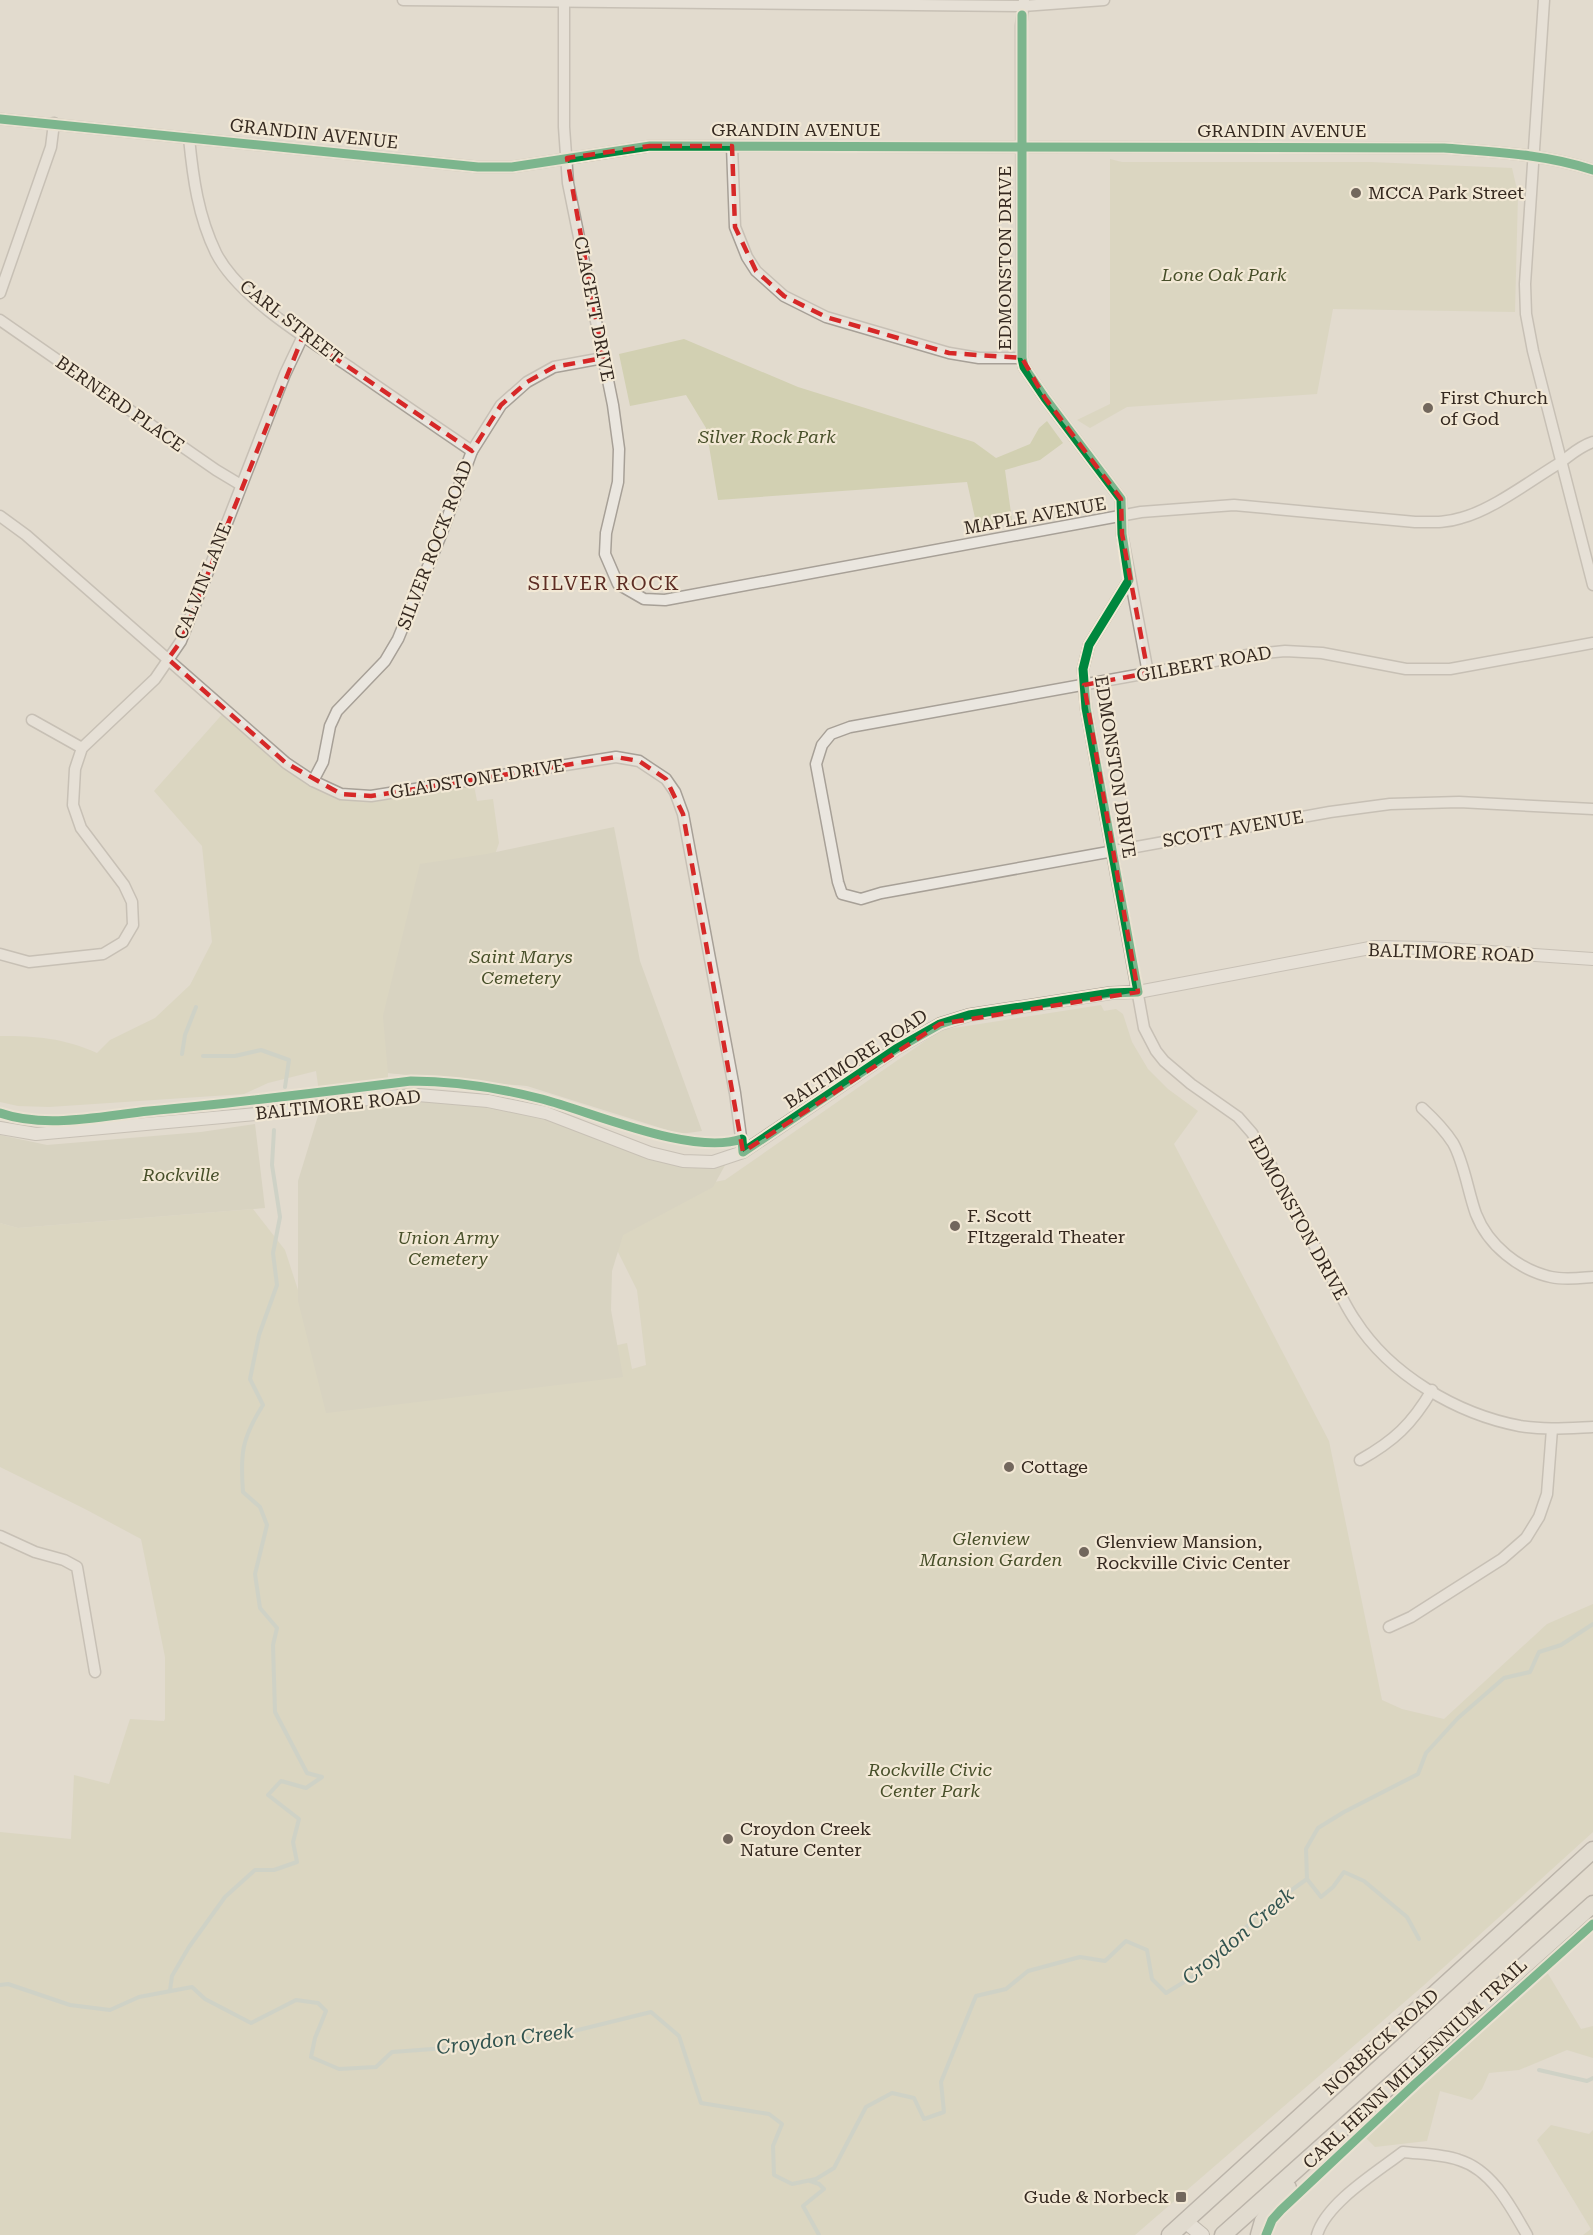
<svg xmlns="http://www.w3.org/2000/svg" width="1593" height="2235" font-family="'Roboto Serif',serif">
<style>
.green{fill:#d2d0b2}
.cemetery{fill:#cccab1}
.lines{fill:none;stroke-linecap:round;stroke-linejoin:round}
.stream{stroke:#b9c7bd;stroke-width:4}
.minor-casing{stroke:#a7a097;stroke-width:13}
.tertiary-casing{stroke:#a7a097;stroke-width:14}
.secondary-casing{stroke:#979087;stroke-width:16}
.primary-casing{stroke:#8d867e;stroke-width:19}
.minor{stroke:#eae6df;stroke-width:10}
.tertiary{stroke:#eae6df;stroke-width:12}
.secondary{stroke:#eae6df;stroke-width:14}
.primary{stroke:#e1dcd1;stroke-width:16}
.cycleway-casing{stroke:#f2e8d5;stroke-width:13}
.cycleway{stroke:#00873e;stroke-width:9}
.marked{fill:none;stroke:#d62828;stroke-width:4.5;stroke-dasharray:12 8;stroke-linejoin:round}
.poi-dot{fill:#72675d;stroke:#f2e8d5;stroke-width:2}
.labels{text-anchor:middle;stroke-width:4.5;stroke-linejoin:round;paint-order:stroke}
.street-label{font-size:18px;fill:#352920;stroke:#f2e8d5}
.poi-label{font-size:18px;fill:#352920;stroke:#f2e8d5;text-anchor:start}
.park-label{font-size:18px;font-style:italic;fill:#474f29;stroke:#f2e8d5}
.neighbourhood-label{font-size:20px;letter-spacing:1.5px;fill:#5d2d24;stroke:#f2e8d5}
.water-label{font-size:20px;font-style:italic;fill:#31534f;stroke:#f2e8d5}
</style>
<rect width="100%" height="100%" fill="#e2dbce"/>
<g class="green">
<polygon points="1110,159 1122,162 1371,162 1512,168 1518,194 1515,312 1333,309 1317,394 1127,407 1090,428 1077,420 1110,404"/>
<polygon points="684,339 798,387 974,442 996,458 1030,444 1039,428 1047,421 1063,443 1040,460 1005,470 1012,520 977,527 967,482 718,500 706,428 686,395 630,406 619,354"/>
<path d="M226,710l60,53 55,31h40l92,-14 4,21 16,-2 6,44 -24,68 41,174 -128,-12v5l48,18 -115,10 -5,-35 -48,12 -24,11 -195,13 -31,-1 -18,-4v-66c37,0 63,2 97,17l13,-13 45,-22 35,-33 22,-43 -10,-96 -48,-55z"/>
<polygon points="1101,1005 1104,1011 1116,1009 1123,1014 1132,1042 1148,1069 1168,1089 1198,1111 1174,1144 1329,1441 1382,1700 1402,1709 1444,1719 1547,1624 1593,1604 1593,1832 1423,1986 1135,2235 0,2235 0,1832 71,1839 74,1775 109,1784 130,1719 164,1721 165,1719 165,1657 141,1539 85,1509 0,1467 0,1223 18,1228 253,1209 285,1250 312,1333 560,1358 627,1343 632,1369 646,1365 637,1290 594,1204 725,1180 941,1030"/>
<polygon points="1547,1972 1581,2029 1593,2026 1593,2058 1567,2050 1519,2070 1489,2073 1482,2089 1472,2100 1440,2091 1427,2141 1375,2147 1366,2138"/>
<polygon points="1551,2125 1589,2134 1593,2130 1593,2235 1583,2235 1591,2229 1537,2140"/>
</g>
<g class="cemetery">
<polygon points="614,827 640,961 702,1131 680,1134 527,1086 388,1073 383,1016 420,864 487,854"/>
<polygon points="381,1097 488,1101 683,1161 729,1158 713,1187 623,1235 612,1271 611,1310 623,1377 326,1413 298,1301 298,1181 321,1106"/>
<polygon points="255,1124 265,1208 18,1228 0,1223 0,1135 47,1145 201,1132"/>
</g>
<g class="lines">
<g class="stream">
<polyline points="182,1054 185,1035 196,1007"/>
<polyline points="203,1056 235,1056 261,1050 289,1060 285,1087"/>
<polyline points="1307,1879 1321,1897 1333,1887 1344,1872 1364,1881 1407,1917 1419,1939"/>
<polyline points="0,1985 8,1984 70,2005 110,2010 139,1997 192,1987 205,1999 251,2023 296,2000 318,2003 326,2011 315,2038 311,2057 339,2069 376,2067 392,2052 460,2047 558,2035 651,2012 679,2036 701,2103 769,2114 782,2124 773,2146 774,2175 792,2184 816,2179 834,2168 866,2107 892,2093 914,2098 924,2119 944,2112 941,2082 976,1996 1006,1989 1028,1971 1080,1957 1105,1961 1126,1941 1147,1950 1152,1979 1166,1993 1194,1976 1230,1946 1258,1914 1307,1879 1306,1849 1318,1828 1344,1812 1418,1774 1426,1753 1458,1718 1504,1678 1530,1672 1539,1652 1561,1645 1593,1624"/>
<path d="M170,1990l2,-14 17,-29 36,-50 30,-27h19l23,-8 -4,-20 6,-23 -31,-24 13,-14 25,7 16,-11 -15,-4 -32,-61 -2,-67 4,-17 -17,-20 -5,-34 12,-49 -7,-18 -17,-15c-3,-39 -1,-54 20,-87l-13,-26 9,-44 18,-50 -4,-32 7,-36 -8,-52 2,-35"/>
<polyline points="1539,2070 1587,2081 1593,2078"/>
<polyline points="810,2181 819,2184 824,2189 803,2206 819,2235"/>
</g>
<g class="minor-casing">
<g id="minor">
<polyline points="403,0 1023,6 1104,0"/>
<path d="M564,0v127l4,56 45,222 6,44 -1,33 -12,51 -1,21 13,30 26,15 21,1 476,-88 93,-7 181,17c16,0 31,1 46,-4 31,-8 69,-37 97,-54 12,-8 20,-17 35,-22"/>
<polyline points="1024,0 1021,26 1022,358 1024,367 1045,398 1121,499 1122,534 1148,673"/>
<polyline points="1544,0 1525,284 1526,314 1533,351 1593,585"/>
<path d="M0,119l478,48h34l138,-21 794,2c50,4 101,6 149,22"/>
<path d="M189,138c4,40 9,78 27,115 23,45 93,87 135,115 40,28 80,55 121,83"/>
<polyline points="732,146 735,227 747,257 756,271 784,296 826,317 949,353 979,358 1022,358"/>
<polyline points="0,293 51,147 54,123"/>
<polyline points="0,320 216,470 241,485"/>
<polyline points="0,516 26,535 286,763 313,781 341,794 371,796 616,757 639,761 666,779 675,792 683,814 735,1093 743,1152"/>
<path d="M1129,580l-40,65 -6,24 3,39 58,320 12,23 8,10 27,23 47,33 14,16 14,23c20,37 40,75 61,112 9,17 17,36 28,52 35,55 102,94 165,106 24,4 49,2 73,1"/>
<polyline points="1593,643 1450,669 1406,669 1322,653 1285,651 1253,654 850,727 831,734 822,745 816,764 838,882 842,894 861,899 881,893 1330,812 1390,804 1459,802 1593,809"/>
<polyline points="32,720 82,748"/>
<polyline points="313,781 323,762 330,726 337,711 385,661 398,639 441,535 472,451 501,405 527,382 554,367 603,358"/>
<polyline points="0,954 29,962 103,954 123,942 133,925 132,902 124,885 81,828 73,805 75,769 82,748 155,679 181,641 285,374 303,336"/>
<path d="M1422,1108c12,11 22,21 31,35 11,19 15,49 23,71 12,31 43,56 75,63 14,3 28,1 42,0"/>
<path d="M1360,1460c34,-19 52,-36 72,-70"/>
<polyline points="0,1536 35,1552 64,1560 77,1567 95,1672"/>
<polyline points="1389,1627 1411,1617 1502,1559 1526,1538 1539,1517 1547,1494 1552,1429"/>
<path d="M1317,2235c9,-32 60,-63 86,-83 18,2 39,2 56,8 33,10 52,47 68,75"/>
</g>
</g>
<g class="tertiary-casing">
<polyline id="tertiary" points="0,1128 36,1134 279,1112 381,1097 418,1095 488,1101 546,1113 650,1153 683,1161 713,1162 743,1152 896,1049 940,1024 969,1015 1111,993 1138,992 1375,947 1431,948 1593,959"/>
</g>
<g class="secondary-casing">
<polyline id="secondary" points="1185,2221 1202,2235"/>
</g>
<g class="primary-casing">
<g id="primary">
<polyline points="1170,2235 1593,1850"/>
<polyline points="1223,2235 1593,1904"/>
<polyline points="1259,2235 1263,2221 1288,2188"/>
</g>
</g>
<use href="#minor" class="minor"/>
<use href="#tertiary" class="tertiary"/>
<use href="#secondary" class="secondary"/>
<use href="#primary" class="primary"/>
<g class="cycleway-casing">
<g id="cycleway">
<path d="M0,119l478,48h34l138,-21 794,2c50,4 101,6 149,22"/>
<path d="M0,1113c46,16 101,3 149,-2 87,-8 175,-19 262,-30 44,0 88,7 131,18 53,14 150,57 200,40l1,13 153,-103 44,-25 29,-9 142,-22 27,-1 -52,-284 -3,-39 6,-24 40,-65 -7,-46 -1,-35 -76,-101 -21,-31 -2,-9v-343"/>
<polyline points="1266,2235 1272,2220 1281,2210 1415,2084 1593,1924"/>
</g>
</g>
<use href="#cycleway" class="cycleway"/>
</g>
<path d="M0 0H1593V2235H0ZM650,146h82l3,81 21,44 28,25 42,21 123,36 73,5 23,40 76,101 1,35 26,139 -64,12 54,307 -198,32 -197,128 -60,-338 -17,-35 -27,-18 -23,-4 -245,39 -30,-2 -55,-31 -118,-104 13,-18 122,-305 169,115 29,-46 26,-23 27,-15 49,-9 -36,-200z" fill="#e2dbce" fill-opacity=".55" fill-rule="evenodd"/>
<path class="marked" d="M650,146h82l3,81 21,44 28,25 42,21 123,36 73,5 23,40 76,101 1,35 26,139 -64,12 54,307 -198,32 -197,128 -60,-338 -17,-35 -27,-18 -23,-4 -245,39 -30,-2 -55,-31 -118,-104 13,-18 122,-305 169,115 29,-46 26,-23 27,-15 49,-9 -36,-200z"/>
<g class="poi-dot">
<circle cx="1356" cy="193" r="6"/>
<circle cx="1428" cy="408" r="6"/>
<circle cx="955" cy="1226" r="6"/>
<circle cx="1009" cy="1467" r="6"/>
<circle cx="1084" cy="1552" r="6"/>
<circle cx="728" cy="1839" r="6"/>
<rect x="1175" y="2191" width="12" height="12" rx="3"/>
</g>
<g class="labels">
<g class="street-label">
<text x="796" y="136">GRANDIN AVENUE</text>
<text x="1282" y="137">GRANDIN AVENUE</text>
<text transform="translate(314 134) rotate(6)" y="6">GRANDIN AVENUE</text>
<text transform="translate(1005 258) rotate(-90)" y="6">EDMONSTON DRIVE</text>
<text transform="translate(594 309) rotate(79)" y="6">CLAGETT DRIVE</text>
<text transform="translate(291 322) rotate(38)" y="6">CARL STREET</text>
<text transform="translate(120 404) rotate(35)" y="6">BERNERD PLACE</text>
<text transform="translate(1035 516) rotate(-10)" y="6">MAPLE AVENUE</text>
<text transform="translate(435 545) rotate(-69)" y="6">SILVER ROCK ROAD</text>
<text transform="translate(203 581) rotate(-68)" y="6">CALVIN LANE</text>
<text transform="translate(1204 664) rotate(-10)" y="6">GILBERT ROAD</text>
<text transform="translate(1115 767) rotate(81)" y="6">EDMONSTON DRIVE</text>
<text transform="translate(477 779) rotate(-9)" y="6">GLADSTONE DRIVE</text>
<text transform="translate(1233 829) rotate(-10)" y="6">SCOTT AVENUE</text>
<text transform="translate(1451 953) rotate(2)" y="6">BALTIMORE ROAD</text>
<text transform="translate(856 1059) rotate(-33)" y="6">BALTIMORE ROAD</text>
<text transform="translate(338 1105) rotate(-6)" y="6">BALTIMORE ROAD</text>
<text transform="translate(1298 1218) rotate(61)" y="6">EDMONSTON DRIVE</text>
<text transform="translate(1381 2042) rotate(-42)" y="6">NORBECK ROAD</text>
<text transform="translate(1415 2064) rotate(-43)" y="6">CARL HENN MILLENNIUM TRAIL</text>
</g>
<g class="poi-label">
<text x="1368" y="199">MCCA Park Street</text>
<text x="1440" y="404">First Church<tspan x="1440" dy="21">of God</tspan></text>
<text x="967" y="1222">F. Scott<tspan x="967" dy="21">FItzgerald Theater</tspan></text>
<text x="1021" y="1473">Cottage</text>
<text x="1096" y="1548">Glenview Mansion,<tspan x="1096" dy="21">Rockville Civic Center</tspan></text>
<text x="740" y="1835">Croydon Creek<tspan x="740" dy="21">Nature Center</tspan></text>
<text x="1169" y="2203" text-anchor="end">Gude &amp; Norbeck</text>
</g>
<g class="park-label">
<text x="1224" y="281">Lone Oak Park</text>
<text x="767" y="443">Silver Rock Park</text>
<text x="521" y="963">Saint Marys<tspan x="521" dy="21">Cemetery</tspan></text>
<text x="181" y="1181">Rockville</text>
<text x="448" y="1244">Union Army<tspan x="448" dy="21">Cemetery</tspan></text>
<text x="991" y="1545">Glenview<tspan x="991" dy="21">Mansion Garden</tspan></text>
<text x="930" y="1776">Rockville Civic<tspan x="930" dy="21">Center Park</tspan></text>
</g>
<g class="neighbourhood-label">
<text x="604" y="590">SILVER ROCK</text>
</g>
<g class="water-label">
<text transform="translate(1238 1936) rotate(-40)" y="7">Croydon Creek</text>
<text transform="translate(505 2039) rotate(-7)" y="7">Croydon Creek</text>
</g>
</g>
</svg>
